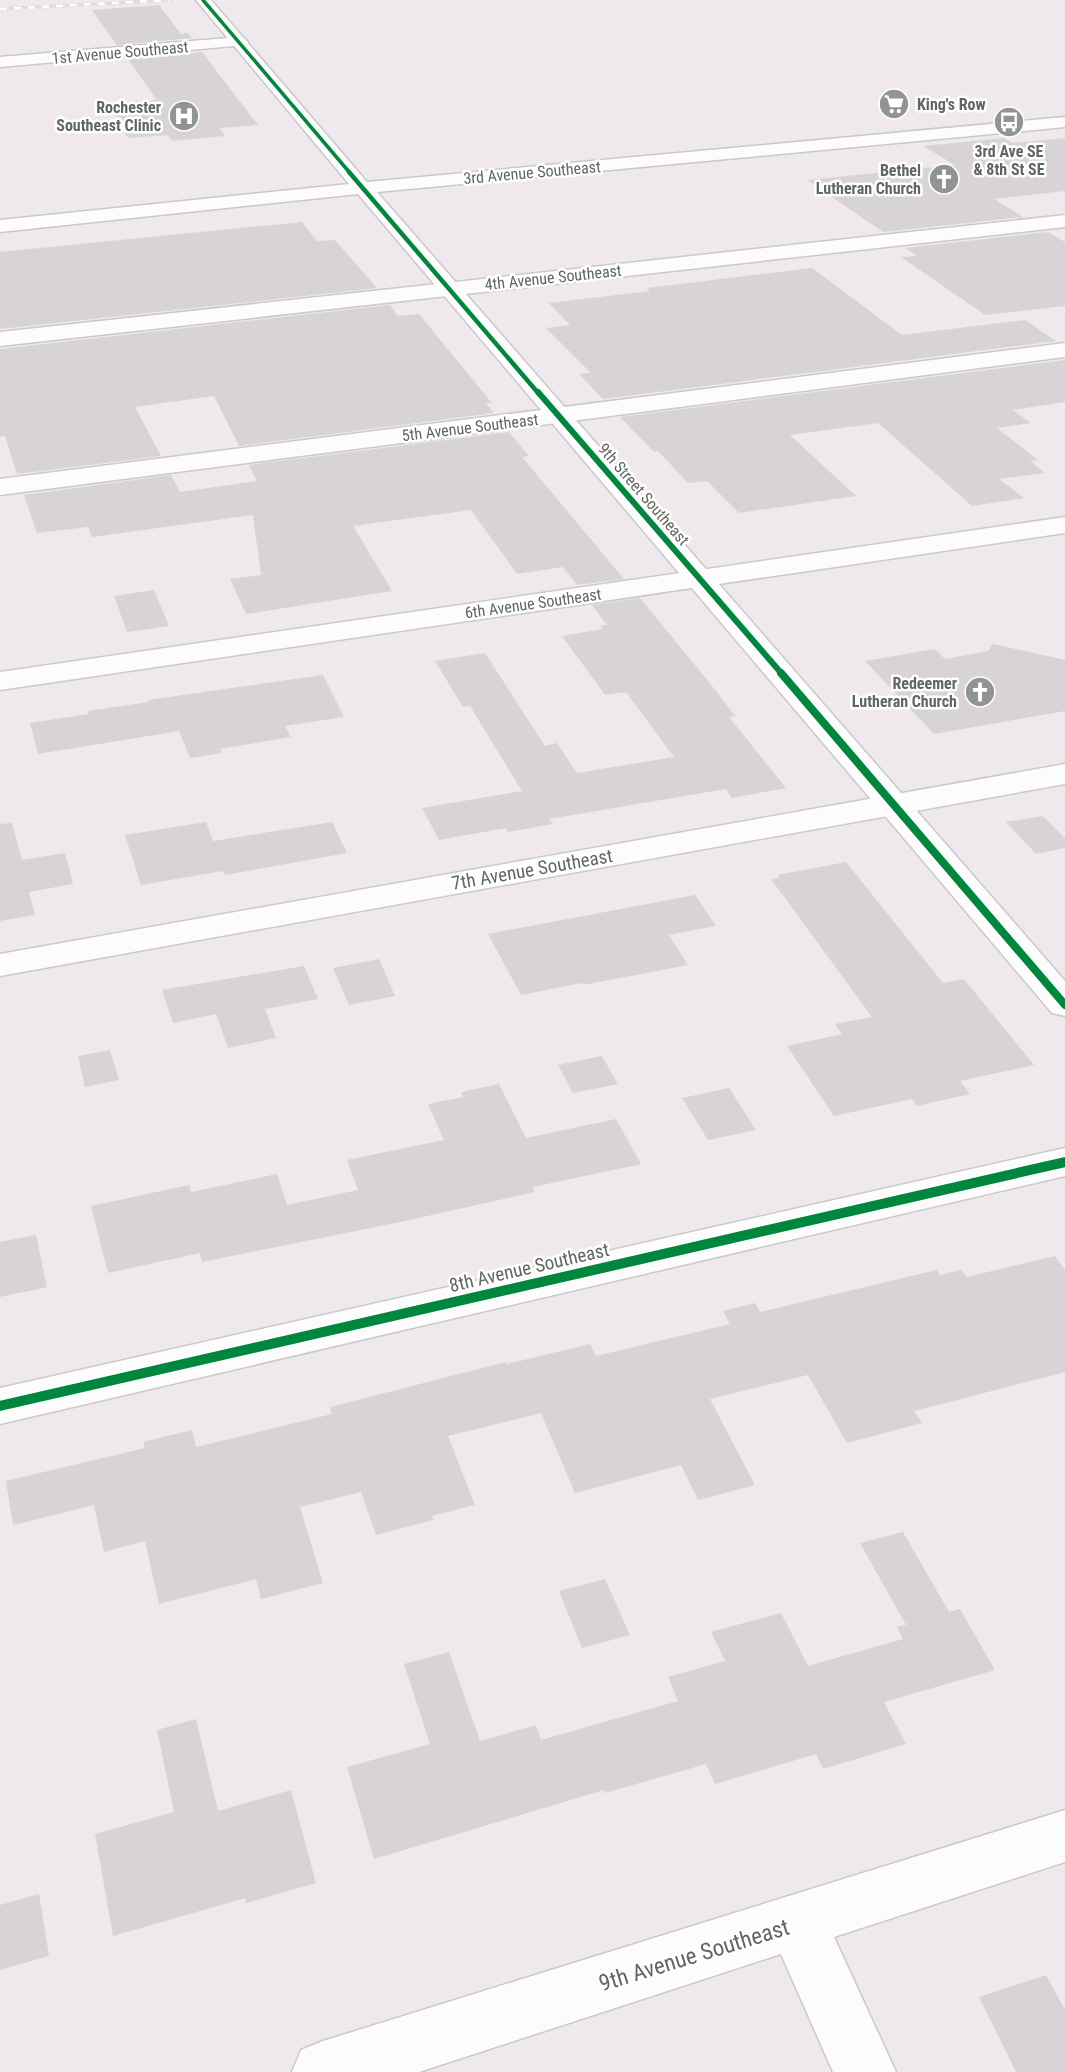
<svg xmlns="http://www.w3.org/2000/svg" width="1065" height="2072" font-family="'Roboto Condensed',sans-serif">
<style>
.building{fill:#d7d3d6}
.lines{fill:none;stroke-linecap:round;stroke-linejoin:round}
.street-casing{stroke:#cacaca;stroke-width:3}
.secondary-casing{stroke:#c9c9c9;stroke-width:3}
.street{fill:#fdfcfc;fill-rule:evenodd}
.secondary{fill:#fdfcfc;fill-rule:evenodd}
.rail-casing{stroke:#dedede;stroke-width:3.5}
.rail{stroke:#fff;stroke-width:2.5;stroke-dasharray:7;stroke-linecap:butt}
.cycleway-far4-casing{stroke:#fff;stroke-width:5}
.cycleway-far3-casing{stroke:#fff;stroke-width:7}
.cycleway-far2-casing{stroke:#fff;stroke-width:9}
.cycleway-far1-casing{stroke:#fff;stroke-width:11}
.cycleway-casing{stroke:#fff;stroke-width:14}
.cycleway-far4{stroke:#00873e;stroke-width:3.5}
.cycleway-far3{stroke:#00873e;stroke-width:4.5}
.cycleway-far2{stroke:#00873e;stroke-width:6}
.cycleway-far1{stroke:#00873e;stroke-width:8}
.cycleway{stroke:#00873e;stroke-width:10}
.labels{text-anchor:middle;stroke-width:5;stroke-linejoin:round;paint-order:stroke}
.far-street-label{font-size:16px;fill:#5f685e;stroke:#fff}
.far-poi-label{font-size:16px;font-weight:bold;fill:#5f685e;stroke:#fff;text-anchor:end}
.street-label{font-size:19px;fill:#5f685e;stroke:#fff}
.near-street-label{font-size:23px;fill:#5f685e;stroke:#fff}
</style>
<rect width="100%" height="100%" fill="#efe9ee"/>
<g class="building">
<polygon points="159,5 181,34 188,33 192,38 117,45 92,10"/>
<polygon points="202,52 258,125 219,128 225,136 172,141 168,135 128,138 109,104 157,100 127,58"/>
<polygon points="1004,138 1013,143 1065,138 1065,191 994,199 1023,217 883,232 807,180 955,165 923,146"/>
<polygon points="302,222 317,241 335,240 377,288 0,329 0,252"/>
<polygon points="1048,232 1065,242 1065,306 985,315 901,257 917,256 905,248"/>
<polygon points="812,268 902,335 1025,320 1056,341 603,399 579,374 591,373 546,328 570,325 549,303 650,291 647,288"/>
<polygon points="390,305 398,316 419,314 492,403 486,403 494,413 239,446 214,396 135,407 161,456 17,474 5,436 0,437 0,349"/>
<polygon points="1065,360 1065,402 1013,410 1031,423 997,428 1038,460 1030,461 1045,473 999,479 1024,498 972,506 878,423 790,435 856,496 739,513 707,481 688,483 658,451 654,452 620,417"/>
<polygon points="509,432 529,456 522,457 624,579 577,585 563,567 517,574 471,510 353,526 392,591 246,614 230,579 261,575 253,515 92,537 88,527 37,533 24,495 171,475 180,492 257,481 249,465"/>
<polygon points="154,590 169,626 127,632 114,596"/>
<polygon points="640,598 713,687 735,716 729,717 786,788 732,798 726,789 549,819 553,824 508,832 506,828 439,840 422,808 522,791 470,706 463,707 435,661 485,653 545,746 557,743 577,773 674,757 626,692 605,695 562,636 603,629 600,626 607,625 592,605"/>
<polygon points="993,644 1065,660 1065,711 934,734 865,661 935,649 945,659 988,651"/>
<polygon points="323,675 344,717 285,726 291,737 220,749 222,753 190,758 179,731 38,754 30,723 89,714 88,711 149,702 148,700"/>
<polygon points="1043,816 1065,838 1065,848 1036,854 1006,822"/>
<polygon points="206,822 213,841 332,822 347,853 225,875 223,871 141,885 125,835"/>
<polygon points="12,823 22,860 65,853 73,884 29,892 35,915 0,921 0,824"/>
<polygon points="846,862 943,983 964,979 1034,1065 960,1081 970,1094 917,1106 912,1099 834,1116 787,1046 842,1034 835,1024 872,1017 771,879 780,878 778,875"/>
<polygon points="695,895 716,926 669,935 688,965 583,985 582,983 521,995 488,934"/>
<polygon points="379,959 395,996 349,1005 333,968"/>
<polygon points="304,966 318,999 265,1009 276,1038 228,1048 216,1014 173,1023 162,990"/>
<polygon points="110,1050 119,1080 85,1087 78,1056"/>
<polygon points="602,1056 618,1084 573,1093 558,1065"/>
<polygon points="499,1084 526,1138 616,1119 641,1164 533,1187 535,1192 405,1221 202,1262 200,1253 108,1273 91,1206 189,1185 191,1192 277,1174 287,1205 358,1190 347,1160 444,1140 428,1104 463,1097 461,1092"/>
<polygon points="729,1088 756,1130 708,1140 682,1098"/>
<polygon points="36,1235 47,1287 0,1297 0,1242"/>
<polygon points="1055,1256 1065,1270 1065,1372 914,1411 922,1423 847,1443 808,1375 710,1399 755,1485 698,1500 681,1465 575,1493 541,1413 448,1436 475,1505 432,1516 433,1520 376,1535 361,1492 300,1507 323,1583 261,1599 256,1579 159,1604 145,1541 104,1552 94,1505 13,1525 6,1481 145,1448 143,1442 192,1430 196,1447 332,1414 330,1407 506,1362 507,1364 590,1344 596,1356 730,1324 723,1311 755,1303 760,1312 937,1270 940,1275 961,1270 967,1277"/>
<polygon points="903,1532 949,1612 960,1609 995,1670 884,1702 906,1744 823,1769 816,1754 715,1784 706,1764 605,1793 604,1790 374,1859 347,1767 430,1744 404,1664 449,1652 480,1741 536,1725 541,1740 678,1701 668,1677 725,1661 711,1632 781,1613 808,1666 903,1639 897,1627 906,1625 860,1543"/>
<polygon points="605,1579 630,1635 582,1648 559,1591"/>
<polygon points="196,1719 218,1811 291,1790 316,1883 246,1903 245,1898 113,1936 95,1834 174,1812 157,1730"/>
<polygon points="39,1894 49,1956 0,1970 0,1905"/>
<polygon points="1046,1975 1065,2010 1065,2072 1016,2072 979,1997"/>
</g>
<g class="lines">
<g class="street-casing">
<g id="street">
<polygon points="240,37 245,39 248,42 245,45 0,67 0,57"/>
<polygon points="1065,215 1065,227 0,346 0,332"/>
<polygon points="1065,343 1065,357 0,495 0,479"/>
<polygon points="1065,517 1065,533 0,690 0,672"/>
<polygon points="1065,764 1065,784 0,976 0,954"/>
<polygon points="1065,1810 1065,1862 834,1937 896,2072 833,2072 781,1954 419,2072 292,2072 301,2050 323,2041"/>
</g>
</g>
<g class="secondary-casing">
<g id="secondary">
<polygon points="196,0 211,0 367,182 1065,117 1065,127 377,192 1065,981 1065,1016 1052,1013 358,194 0,232 0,220 349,184"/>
<polygon points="1065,1148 1065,1176 0,1424 0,1388"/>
</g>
</g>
<use href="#street" class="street"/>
<use href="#secondary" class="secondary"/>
<g class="rail-casing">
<polyline id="rail" points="0,9 170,0"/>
</g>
<use href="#rail" class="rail"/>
<g class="cycleway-far4-casing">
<polyline id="cycleway-far4" points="203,0 350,173"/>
</g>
<g class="cycleway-far3-casing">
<polyline id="cycleway-far3" points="349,172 539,394"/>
</g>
<g class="cycleway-far2-casing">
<polyline id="cycleway-far2" points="538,392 782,674"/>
</g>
<g class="cycleway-far1-casing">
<polyline id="cycleway-far1" points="781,673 1065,1005"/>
</g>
<g class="cycleway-casing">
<polyline id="cycleway" points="0,1406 1065,1162"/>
</g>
<use href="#cycleway-far4" class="cycleway-far4"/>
<use href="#cycleway-far3" class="cycleway-far3"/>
<use href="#cycleway-far2" class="cycleway-far2"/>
<use href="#cycleway-far1" class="cycleway-far1"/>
<use href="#cycleway" class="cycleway"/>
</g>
<defs>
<g id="supermarket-disc" transform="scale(1.575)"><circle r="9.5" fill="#919590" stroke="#fff"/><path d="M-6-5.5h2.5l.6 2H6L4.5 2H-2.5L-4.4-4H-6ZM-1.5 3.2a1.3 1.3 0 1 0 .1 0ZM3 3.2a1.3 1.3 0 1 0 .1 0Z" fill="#fff"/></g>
<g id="hospital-disc" transform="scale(1.575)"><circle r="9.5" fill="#919590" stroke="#fff"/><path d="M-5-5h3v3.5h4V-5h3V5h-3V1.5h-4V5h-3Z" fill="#fff"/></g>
<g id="bus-disc" transform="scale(1.575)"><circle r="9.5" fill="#919590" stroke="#fff"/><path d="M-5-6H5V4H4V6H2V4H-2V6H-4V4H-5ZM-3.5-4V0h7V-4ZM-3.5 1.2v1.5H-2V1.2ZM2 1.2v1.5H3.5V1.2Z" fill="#fff"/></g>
<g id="church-disc" transform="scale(1.575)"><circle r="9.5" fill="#919590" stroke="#fff"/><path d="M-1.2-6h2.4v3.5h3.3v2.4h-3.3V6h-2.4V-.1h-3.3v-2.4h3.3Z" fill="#fff"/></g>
</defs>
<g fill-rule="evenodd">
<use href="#supermarket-disc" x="894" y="104"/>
<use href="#hospital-disc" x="184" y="116"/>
<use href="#bus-disc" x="1009" y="122"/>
<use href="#church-disc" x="944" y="179"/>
<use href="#church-disc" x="980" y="692"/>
</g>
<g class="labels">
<g class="far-street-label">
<text transform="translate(120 52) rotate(-5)" y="6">1st Avenue Southeast</text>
<text transform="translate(532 172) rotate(-5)" y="6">3rd Avenue Southeast</text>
<text transform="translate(553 277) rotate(-6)" y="6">4th Avenue Southeast</text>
<text transform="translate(470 427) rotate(-7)" y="6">5th Avenue Southeast</text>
<text transform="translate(644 494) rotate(49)" y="6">9th Street Southeast</text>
<text transform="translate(533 603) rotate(-8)" y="6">6th Avenue Southeast</text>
</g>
<g class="far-poi-label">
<text x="917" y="110" text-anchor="start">King's Row</text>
<text x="161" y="113">Rochester<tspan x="161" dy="18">Southeast Clinic</tspan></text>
<text x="1009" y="157" text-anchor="middle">3rd Ave SE<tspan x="1009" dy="18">&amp; 8th St SE</tspan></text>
<text x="921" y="176">Bethel<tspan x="921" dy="18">Lutheran Church</tspan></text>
<text x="957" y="689">Redeemer<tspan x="957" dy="18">Lutheran Church</tspan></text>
</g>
<g class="street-label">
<text transform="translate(532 869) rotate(-10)" y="7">7th Avenue Southeast</text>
<text transform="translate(529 1267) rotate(-13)" y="7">8th Avenue Southeast</text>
</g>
<g class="near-street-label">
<text transform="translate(694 1955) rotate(-17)" y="8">9th Avenue Southeast</text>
</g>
</g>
</svg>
